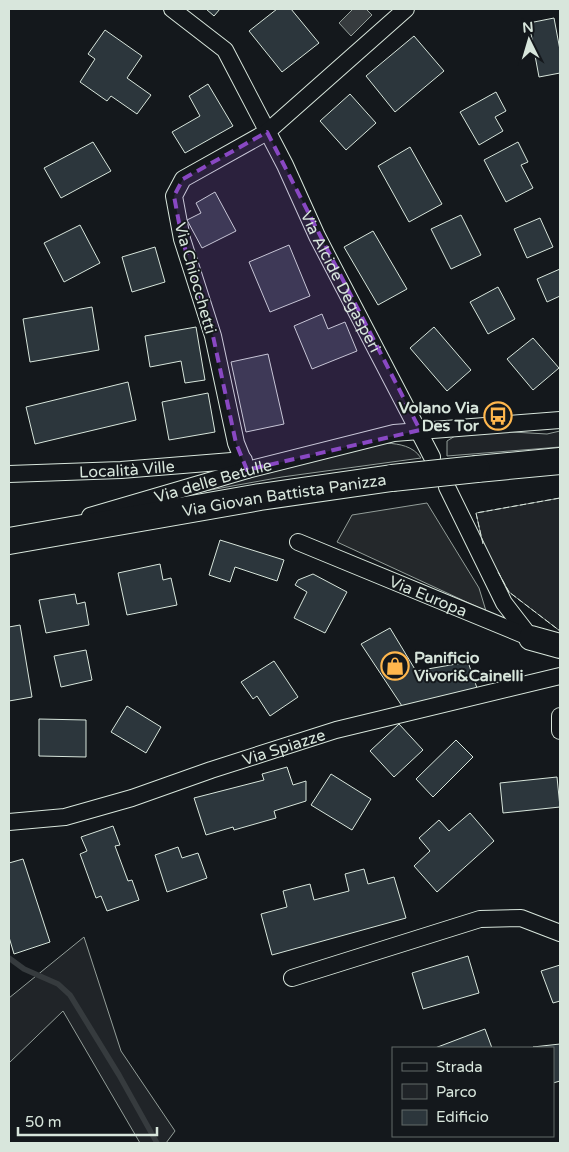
<svg xmlns="http://www.w3.org/2000/svg" width="569" height="1152" font-family="'Varela Round',sans-serif">
<style>
.green{fill:#202428;stroke:#939e99}
.parking{fill:#24282b;stroke:#939e99}
.water{fill:#363b3e;stroke:#939e99}
.lines{fill:none;stroke-linecap:round;stroke-linejoin:round}
.stream{stroke:#363b3e;stroke-width:5.5}
.building{fill:#2c363c;stroke:#d8e6dc}
.street-casing{stroke:#d8e6dc;stroke-width:18}
.secondary-casing{stroke:#d8e6dc;stroke-width:26}
.primary-casing{stroke:#d8e6dc;stroke-width:28}
.street{stroke:#14181c;stroke-width:16}
.secondary{stroke:#14181c;stroke-width:24}
.primary{stroke:#14181c;stroke-width:26}
.primary-bridge-casing{stroke:#d8e6dc;stroke-width:28;stroke-linecap:butt}
.primary-bridge{stroke:#14181c;stroke-width:26}
.fence{stroke:#d8e6dc;stroke-width:1;stroke-dasharray:6 2.5;stroke-linecap:butt}
.marked{fill:#8948c3;fill-opacity:0.2;stroke:#8948c3;stroke-width:4;stroke-dasharray:10 6;stroke-linejoin:round}
.labels{text-anchor:middle;stroke-width:4;stroke-linejoin:round;paint-order:stroke}
.street-label{font-size:16px;fill:#d8e6dc;stroke:#14181c}
.poi-label{font-size:16px;font-weight:bold;fill:#d8e6dc;stroke:#14181c;text-anchor:end}
</style>
<rect width="100%" height="100%" fill="#14181c"/>
<g class="green">
<polygon points="495,431 547,434 560,431 560,447 447,456 447,441 455,436"/>
<path d="M386,443c14,1 27,3 35,15l-139,19 -110,20z"/>
<polygon points="560,498 560,631 509,592 483,545 476,513"/>
<polygon points="84,937 121,1051 175,1131 166,1143 140,1143 63,1011 9,1063 9,998"/>
</g>
<polygon class="parking" points="427,503 479,588 486,611 337,542 352,515"/>
<polygon class="water" points="353,9 366,9 372,15 351,36 339,23"/>
<g class="lines">
<polyline class="stream" points="9,958 24,969 58,984 70,995 119,1075 157,1143"/>
</g>
<g class="building">
<polygon points="206,9 220,9 214,16"/>
<polygon points="277,9 291,9 319,43 282,72 249,31"/>
<polygon points="554,18 560,50 560,73 539,77 529,23"/>
<polygon points="105,30 142,56 127,78 151,95 137,114 111,96 107,101 80,82 95,59 88,54"/>
<polygon points="414,36 444,71 395,112 366,76"/>
<polygon points="208,84 233,126 185,153 172,132 200,116 189,96"/>
<polygon points="496,92 506,111 495,117 503,131 479,145 460,112"/>
<polygon points="350,94 376,123 346,150 320,121"/>
<polygon points="93,142 111,171 61,198 44,168"/>
<polygon points="518,142 528,162 521,165 533,188 506,202 484,160"/>
<polygon points="410,147 442,204 409,222 378,166"/>
<polygon points="215,192 236,231 202,248 187,220 201,213 196,203"/>
<polygon points="461,215 481,255 451,269 431,229"/>
<polygon points="540,218 553,247 527,258 514,229"/>
<polygon points="80,225 100,263 64,282 44,243"/>
<polygon points="373,231 407,289 378,305 344,247"/>
<polygon points="289,245 310,296 270,312 249,262"/>
<polygon points="155,247 165,282 132,292 122,257"/>
<polygon points="560,269 560,296 547,302 537,279"/>
<polygon points="498,287 515,319 488,334 470,302"/>
<polygon points="92,307 99,350 30,362 23,319"/>
<polygon points="322,314 328,329 345,322 357,351 312,369 294,326"/>
<polygon points="196,327 205,380 185,383 181,361 150,367 145,336"/>
<polygon points="434,327 471,370 447,391 410,348"/>
<polygon points="533,338 559,368 533,390 507,359"/>
<polygon points="268,354 284,424 246,432 231,362"/>
<polygon points="128,382 136,420 35,444 26,407"/>
<polygon points="208,393 215,432 169,440 162,402"/>
<polygon points="220,540 284,560 277,581 235,567 230,582 209,575"/>
<polygon points="160,564 163,580 171,578 177,605 127,615 118,573"/>
<polygon points="313,574 347,592 325,633 294,618 307,592 295,585 298,580"/>
<polygon points="75,594 77,604 85,602 89,625 46,633 39,600"/>
<polygon points="20,625 32,697 9,701 9,627"/>
<polygon points="390,628 416,671 468,662 477,688 402,706 361,644"/>
<polygon points="86,650 92,680 61,687 54,656"/>
<polygon points="274,661 298,697 270,716 257,696 253,699 241,682"/>
<polygon points="127,706 161,727 146,753 111,732"/>
<polygon points="39,719 86,720 86,757 39,756"/>
<polygon points="399,724 423,750 394,777 370,751"/>
<polygon points="456,740 473,757 433,797 416,779"/>
<polygon points="287,767 293,785 306,781 306,801 274,811 276,818 234,830 233,827 206,835 194,798 264,780 262,774"/>
<polygon points="331,774 371,799 352,830 311,805"/>
<polygon points="557,777 560,807 503,813 500,783"/>
<polygon points="470,813 494,841 437,892 414,866 430,851 419,838 439,820 449,831"/>
<polygon points="113,826 120,845 115,846 128,881 132,880 139,900 107,911 101,896 96,898 80,854 87,851 81,837"/>
<polygon points="178,847 182,858 198,853 207,878 167,892 155,855"/>
<polygon points="23,859 50,942 14,954 9,937 9,863"/>
<polygon points="364,869 368,884 394,877 406,918 272,955 261,914 287,907 283,891 310,884 314,900 349,891 345,874"/>
<polygon points="468,956 479,993 423,1009 412,973"/>
<polygon points="560,965 560,1001 553,1003 541,971"/>
<polygon points="485,1029 492,1048 435,1048"/>
<polygon points="560,1044 560,1081 553,1083 553,1048 533,1047"/>
</g>
<g class="lines">
<g class="street-casing">
<g id="street">
<path id="s1" d="M172,9l53,41 60,115 32,71 115,221"/>
<polyline points="247,470 236,443 213,336 182,239 174,196 183,179 267,132 406,9"/>
<path id="s2" d="M9,474l112,-4 123,-10"/>
<polyline points="447,487 504,603 531,638"/>
<path id="s3" d="M90,516l157,-46 147,-37 166,-13"/>
<path id="s4" d="M298,542l233,96"/>
<polyline points="560,716 560,731"/>
<path id="s5" d="M9,822l56,-5 67,-19 79,-28 125,-40 224,-54"/>
<polyline points="292,978 480,919 521,918 560,933"/>
</g>
</g>
<g class="secondary-casing">
<polyline id="secondary" points="531,638 560,646"/>
</g>
<g class="primary-casing">
<g id="primary">
<polyline points="477,469 560,461"/>
<path id="s6" d="M9,541l251,-44 132,-19"/>
</g>
</g>
<use href="#street" class="street"/>
<use href="#secondary" class="secondary"/>
<use href="#primary" class="primary"/>
<g class="primary-bridge-casing">
<polyline id="primary-bridge" points="392,478 477,469"/>
</g>
<use href="#primary-bridge" class="primary-bridge"/>
<g class="fence">
<polyline points="483,544 476,513 560,498"/>
<polyline points="498,572 509,592 560,631"/>
</g>
</g>
<path class="marked" d="M267,132l153,298 -173,40 -11,-27 -23,-107 -31,-97 -8,-43 9,-17z"/>
<defs>
<g id="bus-ring" transform="scale(1.4375)"><circle r="9.5" fill="#14181c" stroke="#ffb74d" stroke-width="1.5"/><path d="M-5-6H5V4H4V6H2V4H-2V6H-4V4H-5ZM-3.5-4V0h7V-4ZM-3.5 1.2v1.5H-2V1.2ZM2 1.2v1.5H3.5V1.2Z" fill="#ffb74d"/></g>
<g id="shop-ring" transform="scale(1.4375)"><circle r="9.5" fill="#14181c" stroke="#ffb74d" stroke-width="1.5"/><path d="M-5-2.5h2.3a2.7 3.5 0 0 1 5.4 0H5L5.5 6h-11ZM-1.5-2.5h3a1.5 2.3 0 0 0-3 0Z" fill="#ffb74d"/></g>
</defs>
<g fill-rule="evenodd">
<use href="#bus-ring" x="498" y="416"/>
<use href="#shop-ring" x="395" y="666"/>
</g>
<g class="labels">
<g class="street-label">
<text transform="translate(196 278) rotate(74)" y="6">Via Chiocchetti</text>
<text dy="6" stroke="none"><textPath href="#s1" startOffset="326">Via Alcide Degasperi</textPath></text>
<text dy="6" stroke="none"><textPath href="#s2" startOffset="118">Località Ville</textPath></text>
<text dy="6" stroke="none"><textPath href="#s3" startOffset="128">Via delle Betulle</textPath></text>
<text dy="6" stroke="none"><textPath href="#s6" startOffset="279">Via Giovan Battista Panizza</textPath></text>
<text dy="6" stroke="none"><textPath href="#s4" startOffset="141">Via Europa</textPath></text>
<text dy="6" stroke="none"><textPath href="#s5" startOffset="286">Via Spiazze</textPath></text>
</g>
<g class="poi-label">
<text x="479" y="413">Volano Via<tspan x="479" dy="18">Des Tor</tspan></text>
<text x="414" y="663" text-anchor="start">Panificio<tspan x="414" dy="18">Vivori&amp;Cainelli</tspan></text>
</g>
</g>
<rect width="569" height="1152" fill="none" stroke="#d8e6dc" stroke-width="20"/>
<rect x="392" y="1047" width="162" height="90" fill="#14181c" stroke="#626a69"/>
<rect x="402" y="1063" width="25" height="8" fill="#14181c" stroke="#626a69"/>
<text x="436" y="1072" font-size="15" fill="#d8e6dc">Strada</text>
<rect x="402" y="1084" width="25" height="15" fill="#202428" stroke="#626a69"/>
<text x="436" y="1097" font-size="15" fill="#d8e6dc">Parco</text>
<rect x="402" y="1110" width="25" height="15" fill="#2c363c" stroke="#626a69"/>
<text x="436" y="1122" font-size="15" fill="#d8e6dc">Edificio</text>
<g transform="translate(529 40) rotate(355)" stroke="#14181c" stroke-width="4" paint-order="stroke">
<path d="M0-4L9 19L0 12L-9 19Z" fill="#d8e6dc"/>
<text y="-8" font-size="14" font-weight="bold" text-anchor="middle" fill="#d8e6dc">N</text>
</g>
<path d="M18 1127v8h139v-8" fill="none" stroke="#d8e6dc" stroke-width="2.5"/>
<text x="25" y="1127" font-size="15" fill="#d8e6dc" stroke="#14181c" stroke-width="4" paint-order="stroke">50 m</text>
</svg>
